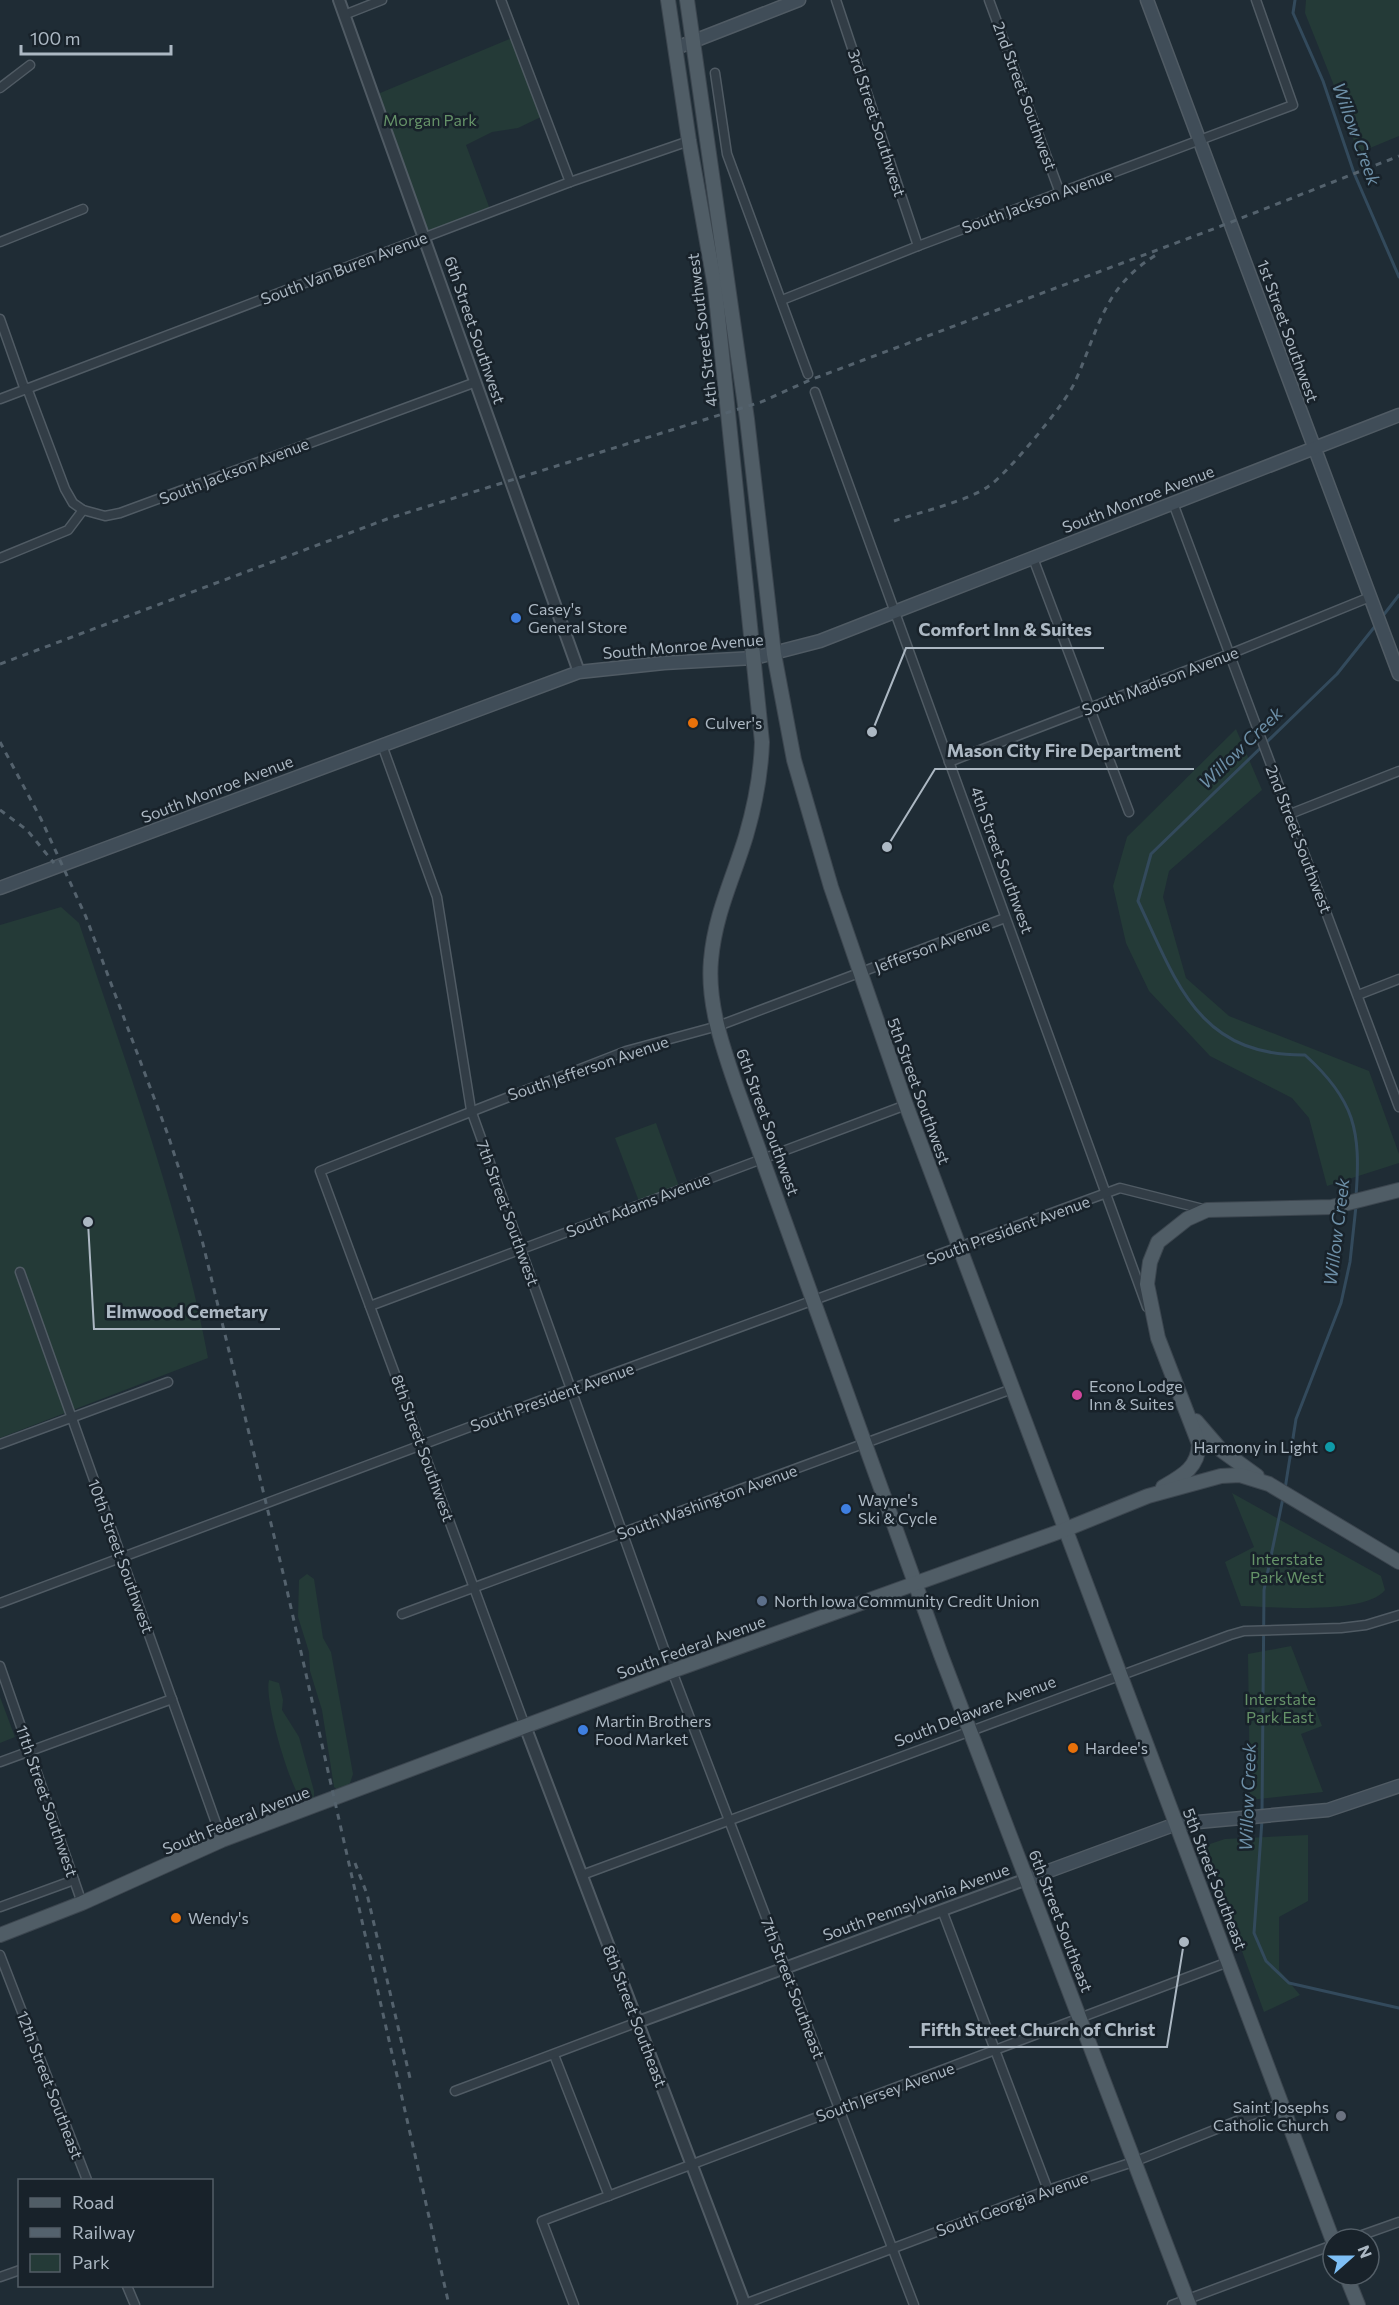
<svg xmlns="http://www.w3.org/2000/svg" width="1399" height="2305" font-family="Commissioner,sans-serif">
<style>
.green{fill:#243a37}
.lines{fill:none;stroke-linecap:round;stroke-linejoin:round}
.stream{stroke:#334a5c;stroke-width:3}
.minor-casing{stroke:#505b64;stroke-width:11}
.tertiary-casing{stroke:#505b64;stroke-width:14}
.secondary-casing{stroke:#505b64;stroke-width:15}
.primary-casing{stroke:#3c464f;stroke-width:16}
.minor{stroke:#323d46;stroke-width:8}
.tertiary{stroke:#323d46;stroke-width:10}
.secondary{stroke:#404d58;stroke-width:12}
.primary{stroke:#505d66;stroke-width:14}
.rail{stroke:#54626d;stroke-width:3;stroke-dasharray:6 6;stroke-linecap:butt}
.shop-dot{fill:#3f7fe0;stroke:#18222a;stroke-width:2}
.food-dot{fill:#e8710a;stroke:#18222a;stroke-width:2}
.hotel-dot{fill:#d1479c;stroke:#18222a;stroke-width:2}
.culture-dot{fill:#0f9aa8;stroke:#18222a;stroke-width:2}
.service-dot{fill:#5c6f8a;stroke:#18222a;stroke-width:2}
.worship-dot{fill:#6b7280;stroke:#18222a;stroke-width:2}
.labels{text-anchor:middle;stroke-width:5;stroke-linejoin:round;paint-order:stroke}
.street-label{font-size:16px;fill:#acb8c3;stroke:#18222a}
.park-label{font-size:16px;fill:#659268;stroke:#18222a}
.poi-label{font-size:16px;fill:#acb8c3;stroke:#18222a;text-anchor:start}
.water-label{font-size:18px;font-style:italic;fill:#6d8fa7;stroke:#18222a}
.leader{fill:none;stroke:#acb8c3;stroke-width:2}
.callout-dot{fill:#acb8c3;stroke:#18222a;stroke-width:2}
.callout-label{font-size:18px;text-anchor:middle;font-weight:bold;fill:#acb8c3;stroke:#18222a;stroke-width:5;stroke-linejoin:round;paint-order:stroke}
</style>
<rect width="100%" height="100%" fill="#1f2c35"/>
<g class="green">
<polygon points="1306,0 1399,0 1399,136 1358,153 1341,103 1305,13"/>
<polygon points="514,37 545,115 518,128 492,132 466,145 491,212 425,237 373,96"/>
<polygon points="1236,729 1262,790 1169,871 1163,897 1186,978 1229,1016 1369,1071 1399,1154 1399,1163 1327,1186 1309,1118 1292,1098 1210,1056 1149,991 1126,943 1113,886 1127,837"/>
<path d="M61,907l18,16c48,144 101,286 129,435l-208,80v-513z"/>
<polygon points="656,1123 680,1189 640,1204 615,1138"/>
<path d="M1232,1493l149,83 4,14c-20,25 -112,17 -144,16l-16,-44 29,-15z"/>
<polygon points="307,1574 314,1579 323,1638 331,1652 353,1774 350,1783 339,1791 334,1787 322,1710 310,1671 309,1652 298,1617 299,1580"/>
<polygon points="1291,1646 1322,1726 1301,1734 1323,1792 1250,1800 1248,1654"/>
<path d="M269,1680l10,3 4,17 -1,10 17,27 15,54v7h-14c-12,-19 -36,-98 -31,-118z"/>
<polygon points="0,1697 15,1737 0,1743"/>
<polygon points="1308,1835 1308,1901 1279,1917 1279,1970 1300,1995 1264,2012 1204,1846 1225,1839"/>
</g>
<g class="lines">
<g class="stream">
<polyline points="1295,0 1293,13 1323,81 1354,173 1399,277"/>
<polyline points="1382,617 1399,595"/>
<path d="M1356,1196c5,-65 -1,-96 -51,-141 -107,1 -128,-72 -167,-154l13,-47 186,-180 39,-49"/>
<polyline points="1285,1489 1296,1419 1341,1303 1350,1262 1356,1206"/>
<polyline points="1262,1814 1264,1590 1283,1498"/>
<polyline points="1262,1820 1254,1933 1266,1961 1289,1983 1399,2008"/>
</g>
<g class="minor-casing">
<g id="minor">
<polyline points="501,0 570,182"/>
<polyline points="836,0 918,246"/>
<polyline points="989,0 1060,193"/>
<polyline points="344,15 382,0"/>
<polyline points="715,73 727,154 808,374"/>
<polyline points="0,88 30,65"/>
<polyline points="0,242 83,209"/>
<polyline points="782,300 918,246 1293,105 1256,0"/>
<polyline points="0,319 25,390"/>
<polyline points="27,388 65,489 73,503 83,510"/>
<polyline points="815,392 1147,1307"/>
<polyline points="0,399 570,182 689,141"/>
<polyline points="1173,503 1399,1107"/>
<polyline points="0,558 68,530 83,510 105,516 120,513 476,382"/>
<polyline points="1033,558 1129,812"/>
<polyline points="382,745 437,897 471,1110 672,1671 914,2305"/>
<polyline points="949,762 1230,654 1370,597"/>
<polyline points="1290,814 1399,771"/>
<polyline points="1358,995 1399,979"/>
<polyline points="20,1272 222,1840"/>
<polyline points="370,1306 906,1105"/>
<polyline points="0,1444 168,1382"/>
<polyline points="0,1603 571,1389 1120,1188 1207,1210"/>
<polyline points="402,1614 1012,1389"/>
<polyline points="0,1666 82,1903"/>
<polyline points="525,1726 320,1171 626,1051 718,1026 1005,918"/>
<polyline points="0,1762 172,1699"/>
<polyline points="582,1875 1230,1635 1244,1631 1341,1628 1366,1625 1399,1615"/>
<polyline points="0,1907 74,1880"/>
<polyline points="942,1910 1048,2190"/>
<polyline points="0,1955 87,2180"/>
<polyline points="554,2055 609,2196"/>
<polyline points="455,2091 638,2022"/>
<polyline points="1351,2239 1399,2222"/>
<polyline points="0,2277 20,2270"/>
<polyline points="127,2286 135,2305"/>
<polyline points="574,2305 542,2221 1228,1962"/>
<polyline points="742,2305 1048,2190 1136,2161 1282,2103"/>
<polyline points="1172,2305 1333,2245"/>
</g>
</g>
<g class="tertiary-casing">
<g id="tertiary">
<polyline points="339,0 579,672"/>
<polyline points="525,1726 745,2305"/>
<polyline points="638,2022 1027,1879"/>
</g>
</g>
<g class="secondary-casing">
<g id="secondary">
<polyline points="1147,0 1399,674"/>
<polyline points="676,48 799,0"/>
<polyline points="0,888 579,672 664,663 754,658 820,641 1399,415"/>
<polyline points="1027,1879 1176,1824 1328,1810 1399,1786"/>
</g>
</g>
<g class="primary-casing">
<g id="primary">
<path d="M668,0l21,141 26,146 47,455c-1,33 -7,63 -16,94 -13,43 -31,78 -35,124 -4,44 12,88 26,129l204,566 248,650"/>
<polyline points="687,0 747,419 774,654 794,760 831,887 906,1105 1333,2241"/>
<polyline points="1196,1421 1221,1450 1257,1476"/>
<path d="M1163,1487c19,-11 35,-19 36,-43l-41,-106 -11,-54 3,-22 8,-20 29,-23 20,-9 125,-3 67,-17"/>
<polyline points="0,1935 82,1903 222,1840 672,1671 1064,1530 1148,1496 1221,1476 1240,1475 1269,1484 1399,1562"/>
<polyline points="1346,2275 1358,2305"/>
</g>
</g>
<use href="#minor" class="minor"/>
<use href="#tertiary" class="tertiary"/>
<use href="#secondary" class="secondary"/>
<use href="#primary" class="primary"/>
<g class="rail">
<path d="M894,521c26,-9 74,-20 95,-35 19,-13 75,-81 85,-102 24,-52 28,-96 82,-129"/>
<polyline points="0,664 387,519 761,402 810,380 1216,228 1399,156"/>
<polyline points="0,742 41,819 86,917 168,1135 202,1240 284,1577 449,2305"/>
<polyline points="0,810 27,830 54,863"/>
<polyline points="355,1863 367,1894 410,2078"/>
</g>
</g>
<g class="shop-dot">
<circle cx="516" cy="618" r="6"/>
<circle cx="846" cy="1509" r="6"/>
<circle cx="583" cy="1730" r="6"/>
</g>
<g class="food-dot">
<circle cx="693" cy="723" r="6"/>
<circle cx="1073" cy="1748" r="6"/>
<circle cx="176" cy="1918" r="6"/>
</g>
<circle class="hotel-dot" cx="1077" cy="1395" r="6"/>
<circle class="culture-dot" cx="1330" cy="1447" r="6"/>
<circle class="service-dot" cx="762" cy="1601" r="6"/>
<circle class="worship-dot" cx="1341" cy="2116" r="6"/>
<g class="labels">
<g class="street-label">
<text transform="translate(1025 96) rotate(70)" y="6">2nd Street Southwest</text>
<text transform="translate(877 123) rotate(72)" y="6">3rd Street Southwest</text>
<text transform="translate(1037 201) rotate(-20)" y="6">South Jackson Avenue</text>
<text transform="translate(344 268) rotate(-21)" y="6">South Van Buren Avenue</text>
<text transform="translate(475 330) rotate(71)" y="6">6th Street Southwest</text>
<text transform="translate(702 330) rotate(-97)" y="6">4th Street Southwest</text>
<text transform="translate(1288 331) rotate(70)" y="6">1st Street Southwest</text>
<text transform="translate(234 471) rotate(-21)" y="6">South Jackson Avenue</text>
<text transform="translate(1138 499) rotate(-21)" y="6">South Monroe Avenue</text>
<text transform="translate(683 646) rotate(-5)" y="6">South Monroe Avenue</text>
<text transform="translate(1160 681) rotate(-21)" y="6">South Madison Avenue</text>
<text transform="translate(217 789) rotate(-21)" y="6">South Monroe Avenue</text>
<text transform="translate(1299 839) rotate(69)" y="6">2nd Street Southwest</text>
<text transform="translate(1002 860) rotate(70)" y="6">4th Street Southwest</text>
<text transform="translate(932 946) rotate(-21)" y="6">Jefferson Avenue</text>
<text transform="translate(588 1068) rotate(-19)" y="6">South Jefferson Avenue</text>
<text transform="translate(919 1091) rotate(70)" y="6">5th Street Southwest</text>
<text transform="translate(768 1122) rotate(70)" y="6">6th Street Southwest</text>
<text transform="translate(638 1205) rotate(-21)" y="6">South Adams Avenue</text>
<text transform="translate(508 1213) rotate(70)" y="6">7th Street Southwest</text>
<text transform="translate(1008 1230) rotate(-20)" y="6">South President Avenue</text>
<text transform="translate(552 1397) rotate(-20)" y="6">South President Avenue</text>
<text transform="translate(423 1448) rotate(70)" y="6">8th Street Southwest</text>
<text transform="translate(707 1502) rotate(-20)" y="6">South Washington Avenue</text>
<text transform="translate(121 1556) rotate(70)" y="6">10th Street Southwest</text>
<text transform="translate(691 1647) rotate(-20)" y="6">South Federal Avenue</text>
<text transform="translate(975 1711) rotate(-21)" y="6">South Delaware Avenue</text>
<text transform="translate(47 1801) rotate(71)" y="6">11th Street Southwest</text>
<text transform="translate(236 1820) rotate(-22)" y="6">South Federal Avenue</text>
<text transform="translate(1215 1879) rotate(69)" y="6">5th Street Southeast</text>
<text transform="translate(916 1902) rotate(-20)" y="6">South Pennsylvania Avenue</text>
<text transform="translate(1061 1921) rotate(69)" y="6">6th Street Southeast</text>
<text transform="translate(793 1988) rotate(69)" y="6">7th Street Southeast</text>
<text transform="translate(635 2016) rotate(69)" y="6">8th Street Southeast</text>
<text transform="translate(50 2085) rotate(69)" y="6">12th Street Southeast</text>
<text transform="translate(885 2092) rotate(-20)" y="6">South Jersey Avenue</text>
<text transform="translate(1012 2204) rotate(-20)" y="6">South Georgia Avenue</text>
</g>
<g class="park-label">
<text x="430" y="126">Morgan Park</text>
<text x="1287" y="1565">Interstate<tspan x="1287" dy="18">Park West</tspan></text>
<text x="1280" y="1705">Interstate<tspan x="1280" dy="18">Park East</tspan></text>
</g>
<g class="poi-label">
<text x="528" y="615">Casey's<tspan x="528" dy="18">General Store</tspan></text>
<text x="705" y="729">Culver's</text>
<text x="1089" y="1392">Econo Lodge<tspan x="1089" dy="18">Inn &amp; Suites</tspan></text>
<text x="1318" y="1453" text-anchor="end">Harmony in Light</text>
<text x="858" y="1506">Wayne's<tspan x="858" dy="18">Ski &amp; Cycle</tspan></text>
<text x="774" y="1607">North Iowa Community Credit Union</text>
<text x="595" y="1727">Martin Brothers<tspan x="595" dy="18">Food Market</tspan></text>
<text x="1085" y="1754">Hardee's</text>
<text x="188" y="1924">Wendy's</text>
<text x="1329" y="2113" text-anchor="end">Saint Josephs<tspan x="1329" dy="18">Catholic Church</tspan></text>
</g>
<g class="water-label">
<text transform="translate(1356 134) rotate(70)" y="6">Willow Creek</text>
<text transform="translate(1241 748) rotate(-44)" y="6">Willow Creek</text>
<text transform="translate(1337 1232) rotate(-83)" y="6">Willow Creek</text>
<text transform="translate(1248 1797) rotate(-88)" y="6">Willow Creek</text>
</g>
</g>
<path class="leader" d="M872 732L906 648H1104M887 847L935 769H1194M88 1222L94 1329H280M1184 1942L1167 2047H909"/>
<g class="callout-dot">
<circle cx="872" cy="732" r="6"/>
<circle cx="887" cy="847" r="6"/>
<circle cx="88" cy="1222" r="6"/>
<circle cx="1184" cy="1942" r="6"/>
</g>
<g class="callout-label">
<text x="1005" y="636">Comfort Inn &amp; Suites</text>
<text x="1064" y="757">Mason City Fire Department</text>
<text x="187" y="1318">Elmwood Cemetary</text>
<text x="1038" y="2036">Fifth Street Church of Christ</text>
</g>
<rect x="18" y="2179" width="195" height="108" fill="#18222a" stroke="#535e67" stroke-width="1.5"/>
<rect x="30" y="2198" width="30" height="9" fill="#505d66" stroke="#535e67" stroke-width="1.5"/>
<text x="72" y="2209" font-size="18" fill="#acb8c3">Road</text>
<rect x="30" y="2228" width="30" height="9" fill="#54626d" stroke="#535e67" stroke-width="1.5"/>
<text x="72" y="2239" font-size="18" fill="#acb8c3">Railway</text>
<rect x="30" y="2254" width="30" height="18" fill="#243a37" stroke="#535e67" stroke-width="1.5"/>
<text x="72" y="2269" font-size="18" fill="#acb8c3">Park</text>
<g transform="translate(1351 2257) rotate(69)"><circle r="28" fill="#18222a" stroke="#535e67" stroke-width="1.5"/>
<path d="M0-4.5L10 22L0 15L-10 22Z" fill="#7ebff5"/>
<text y="-9" font-size="16" font-weight="bold" text-anchor="middle" fill="#acb8c3">N</text>
</g>
<path d="M21 45v9h150v-9" fill="none" stroke="#acb8c3" stroke-width="3"/>
<text x="30" y="45" font-size="18" fill="#acb8c3" stroke="#18222a" stroke-width="4.5" paint-order="stroke">100 m</text>
</svg>
